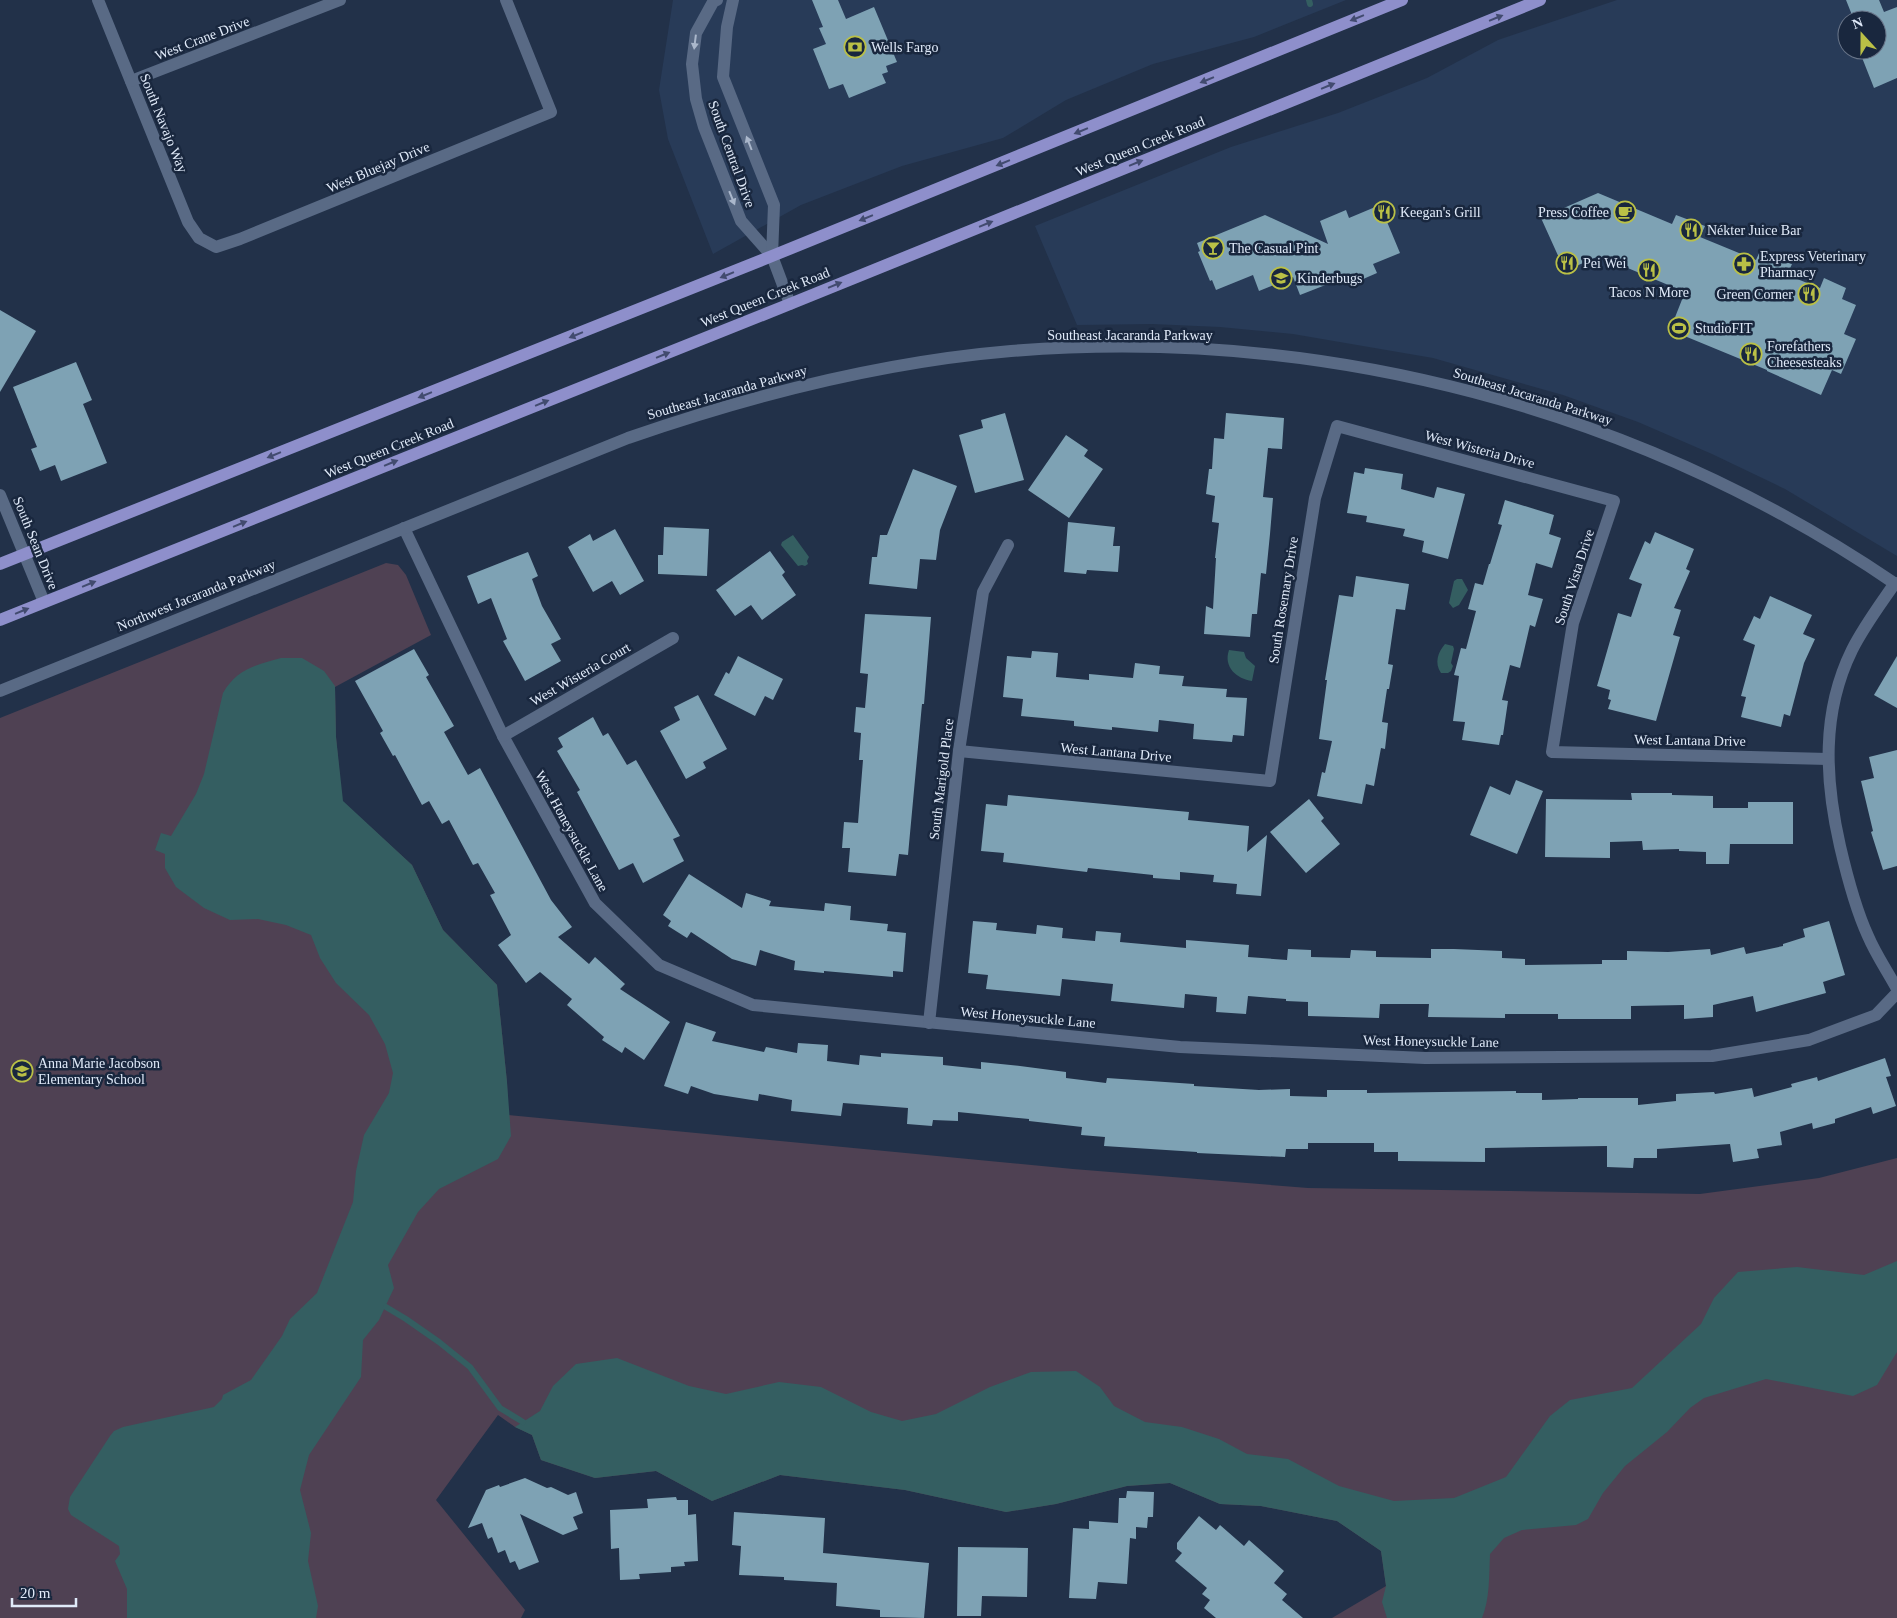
<svg xmlns="http://www.w3.org/2000/svg" width="1897" height="1618" font-family="Georgia,serif">
<style>
.built{fill:#283b58;fill-rule:evenodd}
.green{fill:#4f4153}
.water{fill:#345e61}
.lines{fill:none;stroke-linecap:round;stroke-linejoin:round}
.stream{stroke:#345e61;stroke-width:6}
.building{fill:#7ea2b4}
.street{stroke:#596a85;stroke-width:12}
.secondary{stroke:#596a85;stroke-width:12}
.primary{stroke:#8e8fcb;stroke-width:12}
.oneway{fill:#424b6f}
.oneway2{fill:#aab7cb}
.labels{text-anchor:middle;stroke-width:5;stroke-linejoin:round;paint-order:stroke}
.street-label{font-size:14px;fill:#e0eaf9;stroke:#19273e}
.poi-label{font-size:14px;fill:#e0eaf9;stroke:#19273e;text-anchor:start}
</style>
<rect width="100%" height="100%" fill="#223149"/>
<g class="built">
<polygon points="673,0 1346,0 1254,37 1153,64 1066,100 1003,138 902,166 801,205 713,254 668,139 659,90"/>
<path d="M1617,0h280v556l-112,-67 -73,-35 -74,-32 -75,-27 -130,-37 -140,-24 -73,-7 -68,-3 -75,1 -42,-99 196,-79 107,-34 89,-35 71,-38zM1847,20h30v30h-30z"/>
</g>
<polygon class="green" points="386,563 398,565 406,575 431,635 335,687 336,737 342,801 412,865 443,930 497,985 507,1082 508,1115 1073,1169 1308,1188 1700,1194 1819,1178 1897,1158 1897,1618 1332,1618 1386,1586 1381,1551 1337,1521 1261,1506 1220,1504 1170,1483 1127,1486 1056,1504 1006,1512 905,1490 780,1475 712,1501 656,1471 595,1478 541,1460 532,1435 515,1427 498,1415 436,1500 525,1610 521,1618 0,1618 0,718"/>
<g class="water">
<polygon points="793,535 809,557 807,561 808,564 805,566 802,565 798,566 781,545 782,542"/>
<polygon points="1457,579 1462,579 1468,590 1459,605 1453,608 1449,603 1454,581"/>
<path d="M1445,644l8,2 1,3 -3,14 2,3 -2,5 -3,2h-7c-7,-10 -3,-21 4,-29z"/>
<path d="M1229,650l15,2 2,6 9,8 -3,15c-15,-2 -29,-14 -23,-31z"/>
<path d="M281,658h21l22,13 11,15 1,51 7,64 69,64 31,65 54,55 10,97 4,54 -13,23 -59,30 -21,23 -30,53 6,23 -15,32 -16,20 -2,37 -52,78 -9,35 11,43 -3,28 10,45 -2,12h-189v-29l-12,-28 5,-7 -1,-8 -48,-31 -3,-6 2,-12 40,-61 4,-5 9,-4 91,-20 8,-8 1,-4 28,-15 31,-44 8,-17 27,-26 36,-91 3,-31 8,-36 25,-42 4,-20 -8,-29 -16,-29 -33,-32 -16,-25 -9,-23 -25,-10 -28,-6 -28,1 -26,-12 -28,-21 -11,-19v-14l-10,-4 6,-17 10,3 25,-42 8,-20 19,-81c14,-24 33,-28 58,-35z"/>
<path d="M1897,1261v91l-20,33 -24,11 -87,-17 -62,19 -14,10 -23,24 -42,34 -22,27 -15,26 -12,6 -54,5 -18,8 -14,16c-1,22 0,44 -8,64h-95l-5,-16 4,-16 -5,-35 -44,-30 -76,-15 -41,-2 -50,-21 -43,3 -71,18 -50,8 -101,-22 -125,-15 -68,26 -56,-30 -61,7 -54,-18 -9,-25 -17,-8 25,-16 13,-25 23,-22 41,-6 72,28 37,8 53,-12 42,5 50,25 31,9 34,-7 54,-27 41,-15 45,-1 24,16 14,19 31,16 37,5 37,12 28,15 41,5 51,27 55,15 60,-3 52,-21 44,-61 20,-16 62,-12 69,-64 13,-26 24,-26 59,-5 67,8z"/>
</g>
<g class="lines">
<g class="stream">
<polyline points="1309,0 1310,4"/>
<polyline points="386,1307 406,1319 439,1342 470,1367 500,1408 523,1422"/>
</g>
</g>
<g class="building">
<polygon points="812,0 838,0 846,19 874,7 897,62 886,66 888,72 882,74 886,83 849,98 843,84 829,89 813,49 826,44 819,28 823,27"/>
<polygon points="1846,0 1879,0 1884,12 1897,7 1897,78 1874,88 1859,50 1877,50 1877,20 1854,20"/>
<polygon points="1598,193 1672,224 1676,215 1705,226 1700,237 1756,260 1760,251 1792,264 1787,275 1820,288 1824,278 1846,288 1842,299 1856,305 1844,334 1856,339 1841,374 1832,370 1821,395 1767,371 1767,370 1670,330 1685,292 1599,256 1565,271 1541,218"/>
<polygon points="1380,205 1400,253 1373,264 1377,273 1354,283 1351,275 1300,295 1293,277 1259,291 1253,275 1216,290 1212,280 1210,281 1198,252 1200,251 1197,243 1265,215 1328,244 1320,221 1346,210 1349,218"/>
<polygon points="0,310 36,331 0,392"/>
<polygon points="76,362 92,400 83,404 107,463 61,481 55,465 40,471 31,449 37,447 13,387"/>
<polygon points="1005,413 1024,480 975,493 959,435 983,428 981,420"/>
<polygon points="1226,413 1284,418 1282,449 1268,448 1263,497 1273,498 1270,534 1266,574 1261,573 1257,614 1252,614 1250,637 1204,634 1206,606 1213,609 1216,558 1215,558 1219,523 1212,522 1215,496 1206,494 1209,469 1212,469 1214,438 1224,439"/>
<polygon points="1066,435 1088,450 1084,456 1103,469 1069,518 1028,490"/>
<polygon points="1365,468 1403,474 1401,489 1434,498 1437,487 1465,494 1448,559 1422,552 1424,541 1403,536 1405,529 1366,522 1367,516 1347,513 1354,472 1364,474"/>
<polygon points="913,469 957,486 940,530 936,560 920,559 917,589 869,584 872,557 877,557 880,535 887,535"/>
<polygon points="1505,500 1554,515 1549,534 1561,538 1552,568 1536,563 1528,595 1543,599 1535,627 1530,625 1520,668 1510,665 1502,700 1508,701 1503,735 1501,735 1499,745 1462,740 1465,722 1453,721 1459,676 1454,675 1461,648 1466,649 1476,611 1468,609 1475,583 1483,585 1489,564 1490,564 1502,525 1498,524"/>
<polygon points="1068,522 1115,527 1113,546 1120,546 1118,572 1087,570 1086,574 1064,572"/>
<polygon points="664,527 709,529 707,576 658,574 658,555 663,555"/>
<polygon points="615,529 644,581 620,595 612,581 593,592 568,547 590,534 593,541"/>
<polygon points="1655,532 1694,549 1686,569 1690,571 1674,608 1681,610 1673,635 1680,637 1656,721 1608,709 1611,700 1608,699 1610,690 1597,686 1618,613 1631,617 1642,584 1629,579 1645,541 1650,544"/>
<polygon points="770,551 785,572 782,575 796,595 762,620 751,605 735,616 716,590"/>
<polygon points="528,552 538,576 532,579 542,606 561,639 551,644 561,661 525,681 503,641 507,639 491,598 478,604 467,576"/>
<polygon points="1356,576 1409,584 1405,610 1396,609 1388,664 1393,665 1389,689 1387,689 1382,722 1388,723 1385,749 1381,748 1374,786 1366,784 1362,804 1317,796 1322,772 1325,773 1332,741 1319,739 1327,680 1325,680 1339,595 1353,597"/>
<polygon points="1770,596 1812,615 1803,634 1815,639 1804,663 1790,716 1784,714 1781,727 1741,717 1746,697 1741,696 1755,645 1743,640 1754,616 1760,619"/>
<polygon points="865,614 931,617 924,704 922,704 908,855 899,854 896,876 848,872 850,848 842,848 844,822 858,823 863,760 859,760 861,733 854,732 856,707 865,708 868,674 860,673"/>
<polygon points="414,649 429,675 426,677 454,726 444,732 468,775 480,768 551,900 572,927 558,937 589,964 595,957 625,984 620,989 670,1022 644,1060 625,1047 622,1053 602,1040 604,1037 567,1005 572,999 540,972 526,983 498,945 511,935 490,895 495,893 478,863 473,865 449,820 442,824 429,801 422,805 395,755 393,756 380,733 383,731 355,681"/>
<polygon points="1032,651 1058,653 1056,677 1089,680 1089,674 1133,678 1135,663 1160,666 1159,674 1184,676 1182,686 1227,689 1226,697 1247,698 1244,736 1233,735 1232,742 1193,739 1194,724 1159,720 1158,732 1112,727 1112,730 1074,726 1074,721 1021,716 1023,699 1003,697 1007,656 1031,658"/>
<polygon points="738,656 783,679 773,700 765,696 755,716 714,695 726,672 729,674"/>
<polygon points="1897,656 1897,708 1874,695"/>
<polygon points="698,695 727,749 703,762 706,768 686,779 660,731 680,720 674,707"/>
<polygon points="593,717 603,736 608,733 627,765 636,760 680,836 673,839 684,861 643,883 633,863 619,870 577,792 580,790 557,751 563,747 558,738"/>
<polygon points="1897,750 1897,866 1883,870 1871,832 1873,831 1861,781 1874,778 1869,757"/>
<polygon points="1516,780 1543,791 1517,854 1470,835 1490,786 1510,795"/>
<polygon points="1631,793 1672,793 1672,795 1713,796 1713,808 1748,808 1748,802 1793,802 1793,844 1730,844 1729,864 1706,864 1706,852 1679,851 1679,849 1643,850 1642,841 1610,842 1610,858 1545,857 1546,799 1632,800"/>
<polygon points="1008,795 1189,812 1188,820 1249,826 1247,852 1267,835 1261,896 1236,894 1237,884 1213,882 1214,875 1180,872 1180,880 1153,878 1153,875 1088,868 1087,872 1003,862 1004,853 981,851 986,804 1007,806"/>
<polygon points="1309,799 1324,818 1321,821 1340,844 1306,873 1270,832"/>
<polygon points="689,874 742,908 746,893 771,901 769,906 824,911 825,903 851,906 850,920 888,924 887,931 906,933 903,972 893,971 893,977 824,971 824,973 794,970 795,961 760,950 756,966 732,959 691,932 687,938 668,926 671,921 663,915"/>
<polygon points="973,921 997,923 996,930 1036,934 1037,925 1063,928 1062,938 1095,941 1096,931 1121,933 1120,942 1186,948 1186,940 1249,945 1248,957 1287,960 1288,949 1311,950 1311,957 1350,958 1351,950 1376,951 1376,957 1431,958 1431,949 1454,949 1502,951 1502,958 1525,959 1525,965 1602,964 1602,960 1627,960 1627,951 1668,952 1710,949 1711,955 1744,947 1746,954 1783,946 1783,944 1805,937 1803,929 1829,921 1845,975 1823,982 1826,993 1756,1012 1753,996 1713,1005 1713,1017 1684,1019 1684,1005 1631,1006 1631,1019 1558,1019 1558,1014 1505,1014 1505,1018 1428,1017 1429,1004 1380,1004 1379,1018 1308,1016 1308,1002 1286,1001 1286,999 1248,996 1246,1014 1216,1012 1217,997 1185,994 1184,1008 1111,1001 1113,984 1062,979 1060,996 986,989 988,975 968,973"/>
<polygon points="686,1022 716,1032 712,1041 764,1052 766,1047 797,1053 798,1043 828,1045 827,1061 859,1065 860,1055 881,1057 881,1053 943,1057 943,1065 981,1069 981,1062 1020,1066 1066,1072 1066,1078 1106,1083 1107,1078 1194,1084 1194,1086 1259,1090 1290,1089 1290,1096 1327,1097 1327,1090 1367,1090 1367,1093 1516,1091 1516,1093 1542,1093 1542,1100 1578,1099 1578,1098 1638,1098 1638,1105 1676,1101 1676,1094 1714,1092 1715,1094 1752,1088 1754,1097 1792,1087 1791,1084 1817,1077 1818,1081 1885,1058 1891,1076 1886,1077 1896,1106 1873,1114 1871,1107 1835,1119 1835,1123 1813,1129 1812,1123 1780,1132 1782,1145 1757,1149 1759,1158 1733,1162 1730,1144 1657,1149 1657,1158 1634,1158 1633,1168 1607,1167 1607,1146 1485,1148 1485,1162 1398,1161 1398,1152 1374,1152 1374,1143 1308,1143 1308,1149 1286,1149 1285,1157 1197,1153 1197,1152 1104,1146 1105,1137 1081,1135 1082,1127 1029,1121 1029,1119 958,1112 958,1121 933,1120 932,1126 907,1124 908,1108 843,1103 841,1116 791,1111 792,1100 759,1094 758,1101 714,1094 691,1086 688,1094 664,1086"/>
<polygon points="525,1478 547,1488 551,1487 568,1495 576,1492 583,1513 573,1517 578,1529 563,1535 520,1514 539,1562 519,1570 515,1561 510,1563 505,1550 498,1553 492,1537 488,1539 482,1523 468,1528 486,1490 499,1485 500,1487"/>
<polygon points="1127,1491 1154,1492 1153,1517 1148,1517 1147,1528 1136,1527 1136,1539 1130,1538 1127,1584 1098,1582 1096,1599 1069,1598 1073,1528 1089,1529 1089,1521 1118,1523 1119,1498 1126,1498"/>
<polygon points="676,1497 677,1500 688,1500 688,1515 696,1514 698,1561 684,1562 685,1566 671,1567 671,1572 639,1574 640,1579 620,1580 619,1548 611,1549 610,1510 648,1508 647,1499"/>
<polygon points="734,1512 825,1518 823,1553 929,1563 924,1618 880,1617 880,1610 836,1606 837,1583 784,1580 784,1577 739,1575 741,1546 732,1545"/>
<polygon points="1199,1516 1216,1530 1220,1525 1244,1546 1249,1540 1284,1571 1274,1583 1287,1594 1282,1600 1303,1618 1216,1618 1204,1608 1210,1600 1202,1594 1207,1588 1175,1561 1182,1553 1177,1549 1177,1543"/>
<polygon points="958,1547 1028,1548 1027,1597 982,1596 981,1616 957,1616"/>
</g>
<g class="lines">
<g class="street">
<polyline points="98,0 188,222 199,238 216,247 240,239 551,112 506,0"/>
<polyline points="717,0 713,2 696,33 692,64 696,99 704,127 741,221 772,256 790,304"/>
<polyline points="733,0 727,27 723,77 774,205 772,256"/>
<polyline points="131,81 340,0"/>
<polyline points="0,495 44,602"/>
<polyline points="404,528 503,736 595,903 659,965 753,1005 1180,1047 1425,1058 1712,1056 1809,1040 1876,1015 1897,993"/>
<path d="M1895,583c-15,22 -31,43 -43,67 -31,63 -27,130 -12,196 7,30 15,62 28,90 8,19 20,36 29,53"/>
<polyline points="503,736 673,638"/>
<polyline points="959,751 1270,781 1315,498 1337,426 1614,501 1573,623 1552,752 1828,759"/>
<polyline points="929,1023 959,751 983,592 1008,545"/>
</g>
<path class="secondary" d="M0,691l628,-253c124,-43 252,-76 383,-87 312,-25 627,57 886,234"/>
<g class="primary">
<polyline points="0,564 772,256 1402,0"/>
<polyline points="0,620 790,304 1540,0"/>
</g>
</g>
<defs><path id="oneway-solid" d="M-6-.8H1V-3.2L6.5 0L1 3.2V.8H-6Z" transform="scale(1.25)"/></defs>
<g class="oneway">
<use href="#oneway-solid" transform="translate(1357 18) rotate(158)"/>
<use href="#oneway-solid" transform="translate(1496 18) rotate(-22)"/>
<use href="#oneway-solid" transform="translate(1207 80) rotate(158)"/>
<use href="#oneway-solid" transform="translate(1328 86) rotate(-22)"/>
<use href="#oneway-solid" transform="translate(1081 131) rotate(158)"/>
<use href="#oneway-solid" transform="translate(1003 163) rotate(158)"/>
<use href="#oneway-solid" transform="translate(1136 163) rotate(-22)"/>
<use href="#oneway-solid" transform="translate(866 218) rotate(158)"/>
<use href="#oneway-solid" transform="translate(986 224) rotate(-22)"/>
<use href="#oneway-solid" transform="translate(727 275) rotate(158)"/>
<use href="#oneway-solid" transform="translate(835 285) rotate(-22)"/>
<use href="#oneway-solid" transform="translate(576 335) rotate(158)"/>
<use href="#oneway-solid" transform="translate(663 355) rotate(-22)"/>
<use href="#oneway-solid" transform="translate(425 395) rotate(158)"/>
<use href="#oneway-solid" transform="translate(542 403) rotate(-22)"/>
<use href="#oneway-solid" transform="translate(274 455) rotate(158)"/>
<use href="#oneway-solid" transform="translate(391 463) rotate(-22)"/>
<use href="#oneway-solid" transform="translate(240 524) rotate(-22)"/>
<use href="#oneway-solid" transform="translate(89 584) rotate(-22)"/>
<use href="#oneway-solid" transform="translate(22 611) rotate(-22)"/>
</g>
<g class="oneway2">
<use href="#oneway-solid" transform="translate(695 42) rotate(97)"/>
<use href="#oneway-solid" transform="translate(749 143) rotate(-111)"/>
<use href="#oneway-solid" transform="translate(732 198) rotate(68)"/>
</g>
<defs>
<g id="bank-ring" transform="scale(1.125)"><circle r="9.5" fill="#19273e" stroke="#bac046" stroke-width="1.5"/><path d="M-6-4H6V4H-6ZM0-2.3a2.3 2.3 0 1 0 0 4.6a2.3 2.3 0 1 0 0-4.6Z" fill="#bac046"/></g>
<g id="restaurant-ring" transform="scale(1.125)"><circle r="9.5" fill="#19273e" stroke="#bac046" stroke-width="1.5"/><path d="M-5-6h1v4h1v-4h1v4h1v-4h1v5L-1.5 .5V6h-2V.5L-5-1ZM5-6V6H3V1.5H1.5Q1.5-4 5-6Z" fill="#bac046"/></g>
<g id="cafe-ring" transform="scale(1.125)"><circle r="9.5" fill="#19273e" stroke="#bac046" stroke-width="1.5"/><path d="M-5.5-4.5H6V0H3Q3 3.5 0 3.5H-2.5Q-5.5 3.5-5.5 0ZM3-3.2v2h1.7v-2ZM-6 4.5H4V6H-6Z" fill="#bac046"/></g>
<g id="bar-ring" transform="scale(1.125)"><circle r="9.5" fill="#19273e" stroke="#bac046" stroke-width="1.5"/><path d="M-6-5H6L.8 .8V4.5H3.5V6h-7V4.5H-.8V.8Z" fill="#bac046"/></g>
<g id="pharmacy-ring" transform="scale(1.125)"><circle r="9.5" fill="#19273e" stroke="#bac046" stroke-width="1.5"/><path d="M-2-6h4v4h4v4h-4v4h-4v-4h-4v-4h4Z" fill="#bac046"/></g>
<g id="school-ring" transform="scale(1.125)"><circle r="9.5" fill="#19273e" stroke="#bac046" stroke-width="1.5"/><path d="M0-5L7-2L0 1L-7-2ZM-4 1L0 2.5L4 1V4Q0 6-4 4Z" fill="#bac046"/></g>
<g id="stadium-ring" transform="scale(1.125)"><circle r="9.5" fill="#19273e" stroke="#bac046" stroke-width="1.5"/><path d="M0-5a6.5 5 0 1 0 0 10a6.5 5 0 1 0 0-10ZM-3.5-1.8h7v3.6h-7Z" fill="#bac046"/></g>
</defs>
<g fill-rule="evenodd">
<use href="#bank-ring" x="855" y="47"/>
<use href="#restaurant-ring" x="1384" y="212"/>
<use href="#cafe-ring" x="1625" y="212"/>
<use href="#restaurant-ring" x="1691" y="230"/>
<use href="#bar-ring" x="1213" y="248"/>
<use href="#restaurant-ring" x="1567" y="263"/>
<use href="#pharmacy-ring" x="1744" y="264"/>
<use href="#restaurant-ring" x="1649" y="270"/>
<use href="#school-ring" x="1281" y="278"/>
<use href="#restaurant-ring" x="1809" y="294"/>
<use href="#stadium-ring" x="1679" y="328"/>
<use href="#restaurant-ring" x="1751" y="354"/>
<use href="#school-ring" x="22" y="1071"/>
</g>
<g class="labels">
<g class="street-label">
<text transform="translate(202 38) rotate(-21)" y="5">West Crane Drive</text>
<text transform="translate(164 123) rotate(68)" y="5">South Navajo Way</text>
<text transform="translate(1140 146) rotate(-22)" y="5">West Queen Creek Road</text>
<text transform="translate(732 154) rotate(70)" y="5">South Central Drive</text>
<text transform="translate(378 167) rotate(-23)" y="5">West Bluejay Drive</text>
<text transform="translate(765 297) rotate(-22)" y="5">West Queen Creek Road</text>
<text x="1130" y="340">Southeast Jacaranda Parkway</text>
<text transform="translate(727 392) rotate(-16)" y="5">Southeast Jacaranda Parkway</text>
<text transform="translate(1533 396) rotate(17)" y="5">Southeast Jacaranda Parkway</text>
<text transform="translate(389 448) rotate(-22)" y="5">West Queen Creek Road</text>
<text transform="translate(1480 449) rotate(15)" y="5">West Wisteria Drive</text>
<text transform="translate(36 543) rotate(68)" y="5">South Sean Drive</text>
<text transform="translate(1574 577) rotate(-72)" y="5">South Vista Drive</text>
<text transform="translate(196 595) rotate(-22)" y="5">Northwest Jacaranda Parkway</text>
<text transform="translate(1283 600) rotate(-81)" y="5">South Rosemary Drive</text>
<text transform="translate(580 674) rotate(-30)" y="5">West Wisteria Court</text>
<text transform="translate(1690 740) rotate(1)" y="5">West Lantana Drive</text>
<text transform="translate(1116 752) rotate(5)" y="5">West Lantana Drive</text>
<text transform="translate(941 779) rotate(-83)" y="5">South Marigold Place</text>
<text transform="translate(572 831) rotate(61)" y="5">West Honeysuckle Lane</text>
<text transform="translate(1028 1017) rotate(5)" y="5">West Honeysuckle Lane</text>
<text transform="translate(1431 1041) rotate(1)" y="5">West Honeysuckle Lane</text>
</g>
<g class="poi-label">
<text x="871" y="52">Wells Fargo</text>
<text x="1400" y="217">Keegan's Grill</text>
<text x="1609" y="217" text-anchor="end">Press Coffee</text>
<text x="1707" y="235">Nékter Juice Bar</text>
<text x="1229" y="253">The Casual Pint</text>
<text x="1760" y="261">Express Veterinary<tspan x="1760" dy="16">Pharmacy</tspan></text>
<text x="1583" y="268">Pei Wei</text>
<text x="1297" y="283">Kinderbugs</text>
<text x="1649" y="297" text-anchor="middle">Tacos N More</text>
<text x="1793" y="299" text-anchor="end">Green Corner</text>
<text x="1695" y="333">StudioFIT</text>
<text x="1767" y="351">Forefathers<tspan x="1767" dy="16">Cheesesteaks</tspan></text>
<text x="38" y="1068">Anna Marie Jacobson<tspan x="38" dy="16">Elementary School</tspan></text>
</g>
</g>
<g transform="translate(1862 35) rotate(339)"><circle r="24" fill="#19273e" stroke="#697589"/>
<path d="M0-4L9 19L0 12L-9 19Z" fill="#bac046"/>
<text y="-8" font-size="14" font-weight="bold" text-anchor="middle" fill="#e0eaf9">N</text>
</g>
<path d="M12 1598v8h64v-8" fill="none" stroke="#e0eaf9" stroke-width="2.5"/>
<text x="20" y="1598" font-size="15" fill="#e0eaf9" stroke="#19273e" stroke-width="4" paint-order="stroke">20 m</text>
</svg>
